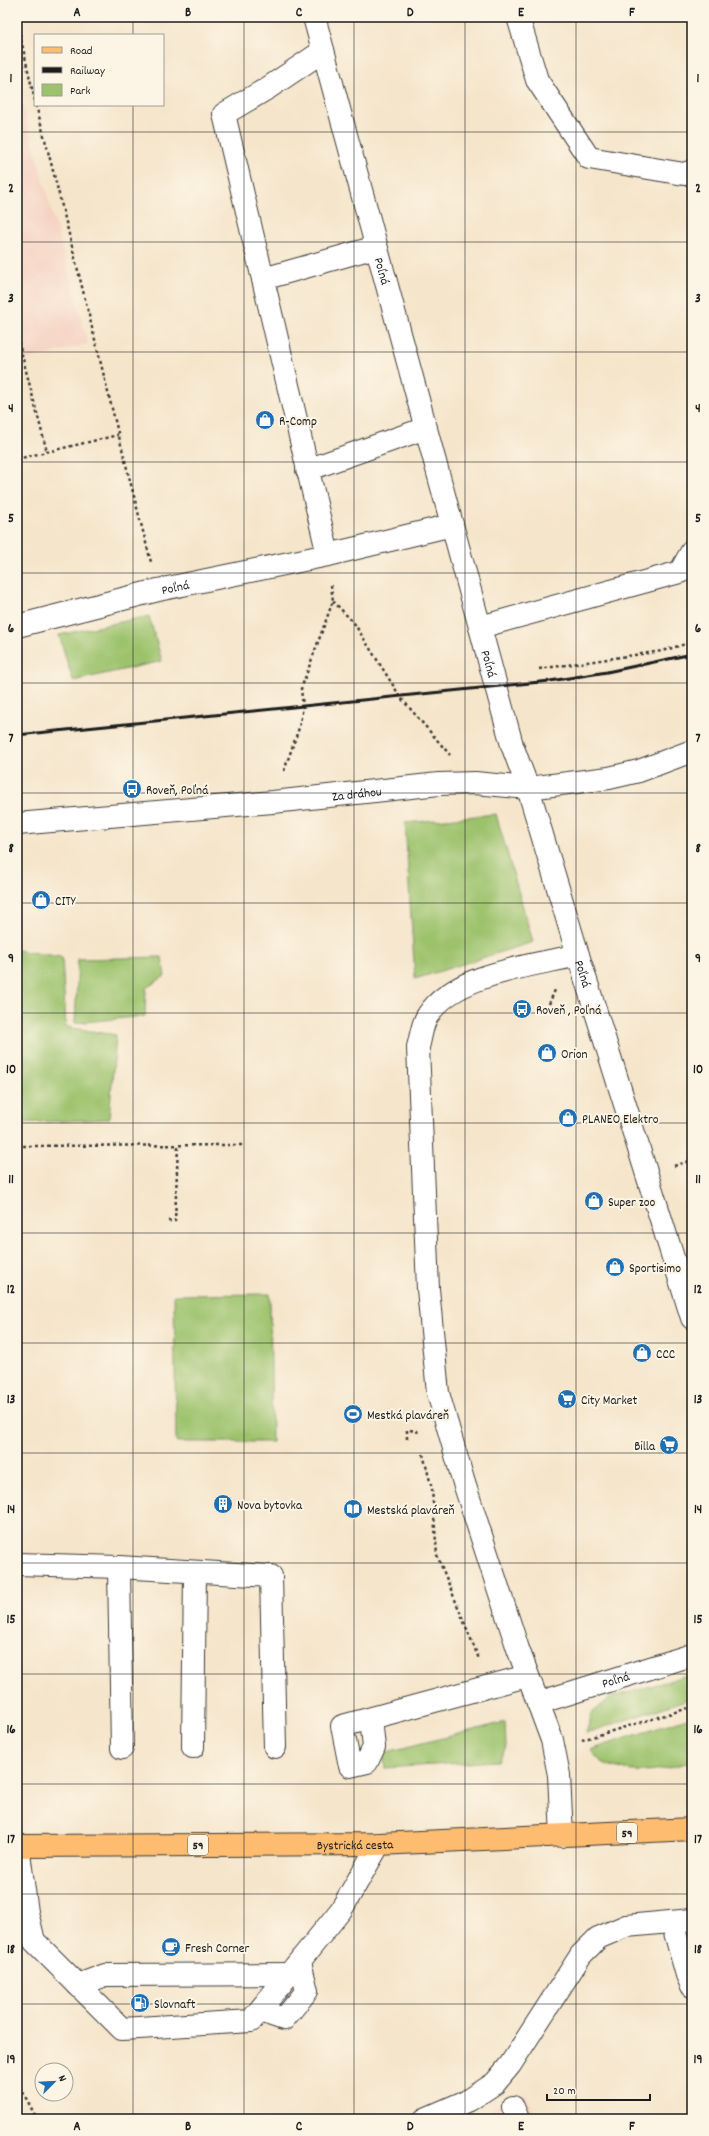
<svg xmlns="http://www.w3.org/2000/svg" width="709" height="2136" font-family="Dekko,sans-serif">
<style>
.built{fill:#f5d2c2}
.green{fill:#9cc26c;stroke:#5c6f44}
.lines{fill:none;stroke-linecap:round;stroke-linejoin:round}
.minor-casing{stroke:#3d3a36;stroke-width:24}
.major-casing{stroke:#3d3a36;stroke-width:24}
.path{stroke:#3d3a36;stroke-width:2.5;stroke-dasharray:3 3;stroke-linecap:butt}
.minor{stroke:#fff;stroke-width:22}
.major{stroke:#fdbc70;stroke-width:22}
.rail{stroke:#1c1c1c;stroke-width:3}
.grid{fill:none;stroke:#1c1c1c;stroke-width:1;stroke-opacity:0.55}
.labels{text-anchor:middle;stroke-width:4;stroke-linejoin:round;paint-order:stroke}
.shield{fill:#fcf5e5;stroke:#5f5d58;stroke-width:1}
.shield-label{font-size:12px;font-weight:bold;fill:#1c1c1c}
.street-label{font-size:13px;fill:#1c1c1c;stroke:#fcf5e5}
.poi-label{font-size:13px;fill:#1c1c1c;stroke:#fcf5e5;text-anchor:start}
.neatline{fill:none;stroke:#1c1c1c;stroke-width:1.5}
.grid-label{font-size:13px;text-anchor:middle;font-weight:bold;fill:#1c1c1c}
</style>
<rect width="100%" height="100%" fill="#fcf5e5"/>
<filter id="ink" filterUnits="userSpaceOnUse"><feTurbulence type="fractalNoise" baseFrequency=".025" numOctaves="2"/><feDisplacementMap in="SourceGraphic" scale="8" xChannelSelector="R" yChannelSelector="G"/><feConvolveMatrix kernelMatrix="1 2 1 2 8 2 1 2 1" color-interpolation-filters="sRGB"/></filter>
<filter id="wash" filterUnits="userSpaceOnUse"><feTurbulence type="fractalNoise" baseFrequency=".012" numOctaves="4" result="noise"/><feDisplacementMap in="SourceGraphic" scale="16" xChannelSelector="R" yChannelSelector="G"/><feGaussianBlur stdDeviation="0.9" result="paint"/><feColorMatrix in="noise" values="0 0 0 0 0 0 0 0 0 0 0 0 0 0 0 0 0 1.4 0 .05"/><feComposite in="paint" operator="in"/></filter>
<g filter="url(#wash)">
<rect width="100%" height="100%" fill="#f5e5cb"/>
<g class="built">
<polygon points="17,84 88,344 17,362"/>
<polygon points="526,2094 536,2119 465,2119"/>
</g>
<g class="green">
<polygon points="149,616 162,661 73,681 59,635"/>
<polygon points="496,814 533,942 415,979 405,823"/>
<polygon points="17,950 62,957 66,1027 116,1035 109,1119 17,1123"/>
<polygon points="162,957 165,976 146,988 145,1016 75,1023 78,959"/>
<polygon points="270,1294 272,1442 176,1442 174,1295"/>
<polygon points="692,1674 692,1698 586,1733 592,1713 610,1698"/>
<path d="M687,1718l5,14v29c-30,9 -56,16 -86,3 -6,-2 -12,-10 -16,-14z"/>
<polygon points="505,1722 506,1747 498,1761 385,1768 383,1753"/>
</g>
</g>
<g filter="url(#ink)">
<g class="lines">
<g class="minor-casing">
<g id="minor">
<path id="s1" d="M314,17l198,728 16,43 50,167 114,363"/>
<polyline points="518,17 537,80 589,158 684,174 692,171"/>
<polyline points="323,51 268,88 224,114 328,555"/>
<polyline points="263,279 376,247"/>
<polyline points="307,470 426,428"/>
<path id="s2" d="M17,626l141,-36 170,-35 124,-30"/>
<polyline points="480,627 680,572 692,551"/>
<path id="s3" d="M17,824l256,-22 166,-18 36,-1 53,5 81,-10 30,-7 53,-20"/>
<polyline points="17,1564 119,1567 271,1576 275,1747"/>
<polyline points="119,1567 122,1748"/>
<path id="s4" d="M538,1703l154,-48"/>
<polyline points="371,1719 374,1747 367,1762 350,1766 342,1726 527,1676"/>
<polyline points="193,1747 195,1572"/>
<path d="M562,1836l-3,-61 -7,-35 -34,-91 -54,-166 -26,-90 -10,-104 -10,-242c3,-10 4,-24 10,-32 27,-42 105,-49 150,-60"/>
<polyline points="18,1846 27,1912 34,1941 122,2029 251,2021 341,1910 379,1844"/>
<polyline points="672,1922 687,1975 692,1986"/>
<polyline points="78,1985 105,1975 290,1974"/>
<polyline points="260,2011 284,2019 307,1991 300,1962"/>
<polyline points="513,2107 518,2119"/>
<polyline points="425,2119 471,2099 495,2083 510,2065 581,1955 598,1938 626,1926 692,1920"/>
</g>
</g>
<g class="major-casing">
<g id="major">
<path id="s5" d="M17,1846l362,-2 313,-15"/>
</g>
</g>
<g class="path">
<polyline points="17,22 35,101"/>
<path d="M36,105c40,152 75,305 115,457"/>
<polyline points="17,336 47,452"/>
<polyline points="17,459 118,435"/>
<polyline points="333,601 354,623 401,698 450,755"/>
<polyline points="539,669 662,651 692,642"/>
<polyline points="284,771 299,728 303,707 301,689 333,601 331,585"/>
<polyline points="549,1004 555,990"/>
<polyline points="17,1146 242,1145"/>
<polyline points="674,1166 692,1160"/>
<polyline points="168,1221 175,1221 178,1145"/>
<polyline points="407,1439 407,1430 417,1431 418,1433"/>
<polyline points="423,1454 432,1489 437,1555 479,1659"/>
<polyline points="582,1740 692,1707"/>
<polyline points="17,2081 37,2119"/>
</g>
<use href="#minor" class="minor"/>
<use href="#major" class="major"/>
<polyline class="rail" points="17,735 550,681 607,672 692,654"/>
</g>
</g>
<path class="grid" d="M133,17v18M244,17v2102M354,17v2102M465,17v2102M576,17v2102M133,105v2014M17,132h675M17,242h675M17,352h675M17,462h675M17,573h675M17,683h675M17,793h675M17,903h675M17,1013h675M17,1123h675M17,1233h675M17,1343h675M17,1453h675M17,1563h675M17,1674h675M17,1784h675M17,1894h675M17,2004h675"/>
<defs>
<g id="shop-disc" transform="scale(1)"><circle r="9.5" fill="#1f6fb2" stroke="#fcf5e5"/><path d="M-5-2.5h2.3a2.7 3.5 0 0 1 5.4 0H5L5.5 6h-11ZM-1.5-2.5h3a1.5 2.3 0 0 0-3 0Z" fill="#fff"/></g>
<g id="bus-disc" transform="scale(1)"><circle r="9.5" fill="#1f6fb2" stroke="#fcf5e5"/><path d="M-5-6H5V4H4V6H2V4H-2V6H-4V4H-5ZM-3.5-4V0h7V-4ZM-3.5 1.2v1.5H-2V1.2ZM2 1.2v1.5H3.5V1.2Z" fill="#fff"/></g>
<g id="supermarket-disc" transform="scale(1)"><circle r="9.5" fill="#1f6fb2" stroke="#fcf5e5"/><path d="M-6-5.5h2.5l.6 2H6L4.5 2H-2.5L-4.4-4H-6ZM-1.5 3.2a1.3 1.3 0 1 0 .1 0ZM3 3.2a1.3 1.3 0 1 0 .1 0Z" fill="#fff"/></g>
<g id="stadium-disc" transform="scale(1)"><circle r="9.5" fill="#1f6fb2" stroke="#fcf5e5"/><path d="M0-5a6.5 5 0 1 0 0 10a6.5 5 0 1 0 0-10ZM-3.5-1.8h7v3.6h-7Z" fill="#fff"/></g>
<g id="building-disc" transform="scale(1)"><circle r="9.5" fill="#1f6fb2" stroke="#fcf5e5"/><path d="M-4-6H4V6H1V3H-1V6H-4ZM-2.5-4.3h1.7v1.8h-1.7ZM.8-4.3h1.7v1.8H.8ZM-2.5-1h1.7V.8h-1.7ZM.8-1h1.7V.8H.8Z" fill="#fff"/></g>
<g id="library-disc" transform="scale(1)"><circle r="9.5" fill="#1f6fb2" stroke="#fcf5e5"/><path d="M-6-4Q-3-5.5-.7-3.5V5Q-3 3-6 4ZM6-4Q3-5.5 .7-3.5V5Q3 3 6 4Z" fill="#fff"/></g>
<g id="cafe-disc" transform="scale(1)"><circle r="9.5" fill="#1f6fb2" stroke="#fcf5e5"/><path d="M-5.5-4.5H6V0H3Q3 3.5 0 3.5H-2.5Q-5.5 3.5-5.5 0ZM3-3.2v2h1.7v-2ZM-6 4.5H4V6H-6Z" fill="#fff"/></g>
<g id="fuel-disc" transform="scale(1)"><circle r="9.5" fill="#1f6fb2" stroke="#fcf5e5"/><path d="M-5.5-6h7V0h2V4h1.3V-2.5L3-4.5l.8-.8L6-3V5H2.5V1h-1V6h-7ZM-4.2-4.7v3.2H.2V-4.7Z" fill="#fff"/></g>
</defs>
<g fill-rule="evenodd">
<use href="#shop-disc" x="265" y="420"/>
<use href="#bus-disc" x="132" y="789"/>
<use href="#shop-disc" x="41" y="900"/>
<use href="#bus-disc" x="522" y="1009"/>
<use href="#shop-disc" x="547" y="1053"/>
<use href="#shop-disc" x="568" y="1118"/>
<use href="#shop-disc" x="594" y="1201"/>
<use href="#shop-disc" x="615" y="1267"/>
<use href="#shop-disc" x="642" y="1353"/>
<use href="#supermarket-disc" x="567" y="1399"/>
<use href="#stadium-disc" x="353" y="1414"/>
<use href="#supermarket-disc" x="669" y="1445"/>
<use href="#building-disc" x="223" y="1504"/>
<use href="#library-disc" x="353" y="1509"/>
<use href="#cafe-disc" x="171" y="1947"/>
<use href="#fuel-disc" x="140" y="2003"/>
</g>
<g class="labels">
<g class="shield">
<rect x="617" y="1823" width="20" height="20" rx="3"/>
<rect x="188" y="1835" width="20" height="20" rx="3"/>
</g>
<g class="shield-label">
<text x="627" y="1837">59</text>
<text x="198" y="1849">59</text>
</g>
<g class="street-label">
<text dy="5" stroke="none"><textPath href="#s1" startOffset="263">Poľná</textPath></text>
<text dy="5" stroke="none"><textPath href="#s2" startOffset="163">Poľná</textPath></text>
<text dy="5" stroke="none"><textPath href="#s1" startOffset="670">Poľná</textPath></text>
<text dy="5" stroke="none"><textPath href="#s3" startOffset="341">Za dráhou</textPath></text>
<text dy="5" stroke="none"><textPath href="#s1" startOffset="994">Poľná</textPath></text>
<text dy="5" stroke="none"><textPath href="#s4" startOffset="81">Poľná</textPath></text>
<text dy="5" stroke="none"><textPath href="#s5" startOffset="338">Bystrická cesta</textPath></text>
</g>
<g class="poi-label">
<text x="279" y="425">R-Comp</text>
<text x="146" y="794">Roveň, Poľná</text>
<text x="55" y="905">CITY</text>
<text x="536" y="1014">Roveň , Poľná</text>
<text x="561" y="1058">Orion</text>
<text x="582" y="1123">PLANEO Elektro</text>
<text x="608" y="1206">Super zoo</text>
<text x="629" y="1272">Sportisimo</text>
<text x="656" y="1358">CCC</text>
<text x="581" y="1404">City Market</text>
<text x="367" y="1419">Mestká plaváreň</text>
<text x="655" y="1450" text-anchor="end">Billa</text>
<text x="237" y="1509">Nova bytovka</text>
<text x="367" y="1514">Mestská plaváreň</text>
<text x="185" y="1952">Fresh Corner</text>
<text x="154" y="2008">Slovnaft</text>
</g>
</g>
<rect width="709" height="2136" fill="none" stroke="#fcf5e5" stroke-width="44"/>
<rect x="34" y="34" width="130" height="72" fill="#fcf5e5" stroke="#a29e95"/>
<rect x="42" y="47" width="20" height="6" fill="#fdbc70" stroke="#a29e95"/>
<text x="70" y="54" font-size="12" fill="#1c1c1c">Road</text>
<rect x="42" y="67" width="20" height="6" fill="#1c1c1c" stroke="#a29e95"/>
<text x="70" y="74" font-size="12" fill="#1c1c1c">Railway</text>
<rect x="42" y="84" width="20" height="12" fill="#9cc26c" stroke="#a29e95"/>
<text x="70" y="94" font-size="12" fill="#1c1c1c">Park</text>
<g transform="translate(54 2082) rotate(66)"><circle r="19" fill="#fcf5e5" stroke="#a29e95"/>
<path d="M0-3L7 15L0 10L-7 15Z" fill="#1f6fb2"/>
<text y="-6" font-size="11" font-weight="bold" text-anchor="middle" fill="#1c1c1c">N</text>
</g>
<path d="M547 2094v6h103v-6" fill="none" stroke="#1c1c1c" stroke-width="2"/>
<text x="553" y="2094" font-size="12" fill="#1c1c1c" stroke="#fcf5e5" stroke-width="3" paint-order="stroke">20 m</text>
<rect x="22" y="22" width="665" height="2092" class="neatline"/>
<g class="grid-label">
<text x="77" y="16">A</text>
<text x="188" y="16">B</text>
<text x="299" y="16">C</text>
<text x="410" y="16">D</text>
<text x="521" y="16">E</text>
<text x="632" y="16">F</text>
<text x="11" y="82">1</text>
<text x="698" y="82">1</text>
<text x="11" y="192">2</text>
<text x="698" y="192">2</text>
<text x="11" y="302">3</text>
<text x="698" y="302">3</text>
<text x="11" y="412">4</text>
<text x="698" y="412">4</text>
<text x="11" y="522">5</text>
<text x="698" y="522">5</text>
<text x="11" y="632">6</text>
<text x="698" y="632">6</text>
<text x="11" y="742">7</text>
<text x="698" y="742">7</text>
<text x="11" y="852">8</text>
<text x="698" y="852">8</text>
<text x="11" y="962">9</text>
<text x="698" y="962">9</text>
<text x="11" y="1073">10</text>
<text x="698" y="1073">10</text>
<text x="11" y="1183">11</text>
<text x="698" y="1183">11</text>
<text x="11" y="1293">12</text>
<text x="698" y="1293">12</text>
<text x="11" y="1403">13</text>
<text x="698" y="1403">13</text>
<text x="11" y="1513">14</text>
<text x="698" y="1513">14</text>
<text x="11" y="1623">15</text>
<text x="698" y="1623">15</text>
<text x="11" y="1733">16</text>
<text x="698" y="1733">16</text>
<text x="11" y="1843">17</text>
<text x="698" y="1843">17</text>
<text x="11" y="1953">18</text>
<text x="698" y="1953">18</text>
<text x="11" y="2063">19</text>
<text x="698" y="2063">19</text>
<text x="77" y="2130">A</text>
<text x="188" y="2130">B</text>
<text x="299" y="2130">C</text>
<text x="410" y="2130">D</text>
<text x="521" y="2130">E</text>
<text x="632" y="2130">F</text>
</g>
</svg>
